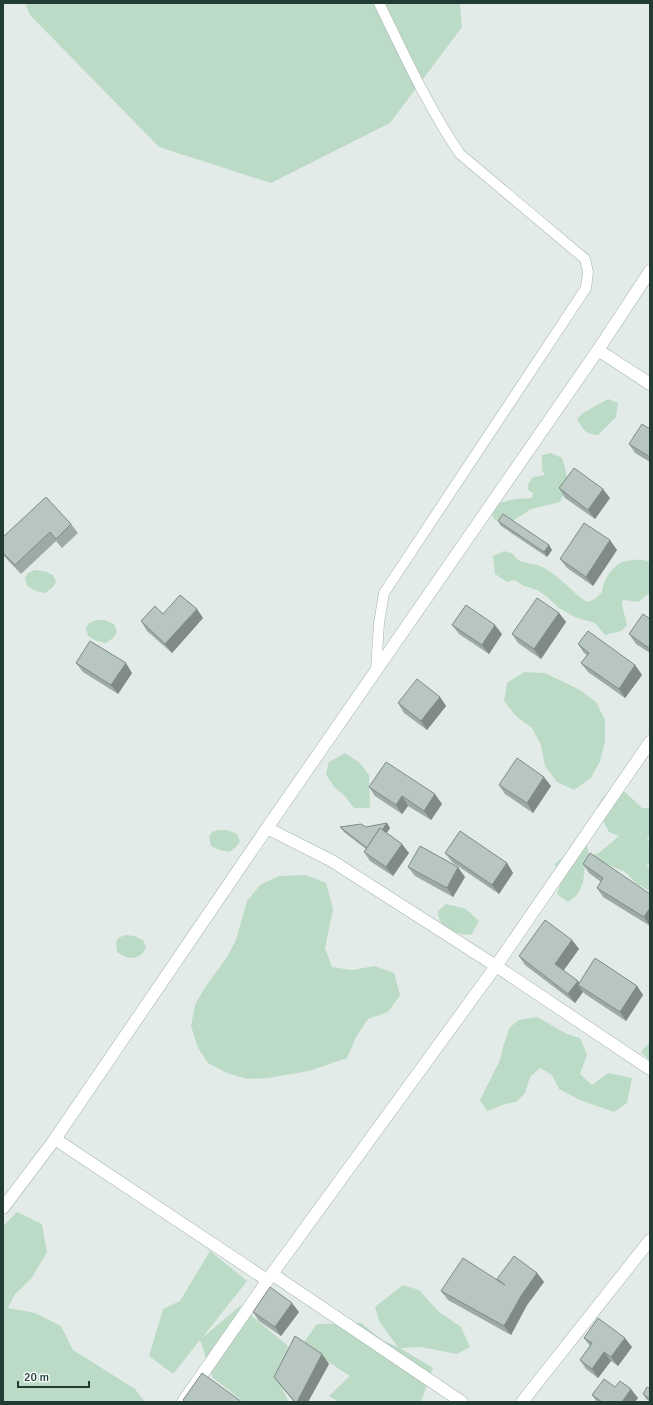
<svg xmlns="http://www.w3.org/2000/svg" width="653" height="1405" font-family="Signika,sans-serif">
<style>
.green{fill:#bcdbc6}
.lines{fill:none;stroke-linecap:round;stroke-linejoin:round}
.lane-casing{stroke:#a5b3ae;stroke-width:11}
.street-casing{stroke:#a5b3ae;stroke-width:13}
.lane{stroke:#fff;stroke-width:10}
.street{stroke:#fff;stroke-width:12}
.wall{fill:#9daaa5}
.shaded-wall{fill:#808b86}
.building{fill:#b7c6c0;stroke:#808b86}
</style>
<rect width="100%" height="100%" fill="#e2ebe7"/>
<g class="green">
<polygon points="25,3 460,3 462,27 390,123 271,183 159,147 30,15"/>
<path d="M608,399l10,4 -2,14 -18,18c-12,0 -15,-6 -21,-16l6,-6z"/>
<polygon points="551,453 562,458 565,468 567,479 570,481 560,502 531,509 508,524 495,520 491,514 496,504 515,499 532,498 533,493 528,490 528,484 533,477 545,475 542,470 542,455"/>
<path d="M504,551l9,3c5,10 15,8 24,11 20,7 32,25 50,37l8,-3 7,-7c1,-11 7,-20 15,-27 7,-5 26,-7 33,-3v31l-5,3 -6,6 -16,-2 -1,5 5,20 -6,6 -16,4 -10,-12 -20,-6 -16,-9 -13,-12 -9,-6 -13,-4 -10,-6 -7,2 -12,-8 -2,-18z"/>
<polygon points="35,570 44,571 53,575 56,582 52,588 45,593 36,591 27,586 25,578 28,573"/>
<polygon points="96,620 104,620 114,624 117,632 113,638 106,643 97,641 88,636 86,628 89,623"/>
<polygon points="524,672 545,673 580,690 596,702 605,720 605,741 600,761 591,778 574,790 557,782 545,766 541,745 532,728 517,717 504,701 507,683"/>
<polygon points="345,753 360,763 369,775 370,808 354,808 345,796 334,787 326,774 329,762"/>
<path d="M625,792l17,16h8v27l-3,4 3,4v21h-3l3,9v18l-13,-7 -12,-12 -32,-14 -8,8 -2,17 -6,12 -9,7 -11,-8 3,-9 -5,-21 12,-11 3,-7 6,-6 11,5 2,11 10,-3 20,-17 -10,-4 -12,-23c8,-18 9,-16 28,-17z"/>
<polygon points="219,830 227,830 237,834 240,842 236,847 229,852 220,850 211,846 209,837 212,832"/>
<polygon points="306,875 326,883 333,909 325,948 332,967 352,970 375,966 394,973 400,995 388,1012 368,1019 356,1037 347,1058 309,1071 268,1078 247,1079 227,1073 208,1063 198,1048 191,1026 195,1005 204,989 227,957 236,940 247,901 260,885 279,876"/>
<path d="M446,904l20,5 13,12 -8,14c-10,0 -25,-4 -31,-14 -1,-3 -2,-7 -2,-10z"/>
<polygon points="125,935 134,936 143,940 146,948 142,954 135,958 126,957 117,952 116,943 118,938"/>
<polygon points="537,1017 567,1034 580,1038 587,1055 580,1074 592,1085 608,1073 632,1078 627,1103 614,1112 580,1100 559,1089 552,1075 540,1068 530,1077 525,1093 516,1102 505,1104 487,1111 480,1100 500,1060 503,1047 510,1027 519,1020"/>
<polygon points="650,1042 650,1061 641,1052"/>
<polygon points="17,1212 42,1224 47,1252 31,1279 15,1294 8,1308 35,1313 61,1326 73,1350 135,1389 145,1402 3,1402 3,1226"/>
<polygon points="210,1251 247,1281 202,1338 240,1306 288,1346 281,1386 289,1402 244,1402 213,1378 200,1340 173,1374 149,1356 163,1309 180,1301"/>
<polygon points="403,1285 419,1290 439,1312 461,1327 470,1347 457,1354 421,1347 400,1348 433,1368 421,1402 339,1402 329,1396 350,1376 302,1345 317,1324 361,1323 382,1340 398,1347 379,1321 375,1307"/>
</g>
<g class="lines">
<g class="lane-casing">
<path id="lane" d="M376,670l3,-47 5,-30 202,-305 2,-16 -3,-13 -125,-105c-32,-47 -56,-100 -81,-151"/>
</g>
<g class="street-casing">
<g id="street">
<polyline points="598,350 650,384"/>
<polyline points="267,828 332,861 496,966 650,1069"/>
<polyline points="55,1139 267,1280"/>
<polyline points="3,1208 55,1139 267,828 598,350 650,271"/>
<polyline points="272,1274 462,1402"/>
<polyline points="183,1402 272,1274 496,966 650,742"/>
<polyline points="522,1402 650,1240"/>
</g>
</g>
<use href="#lane" class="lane"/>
<use href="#street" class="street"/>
</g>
<g class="wall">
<polygon points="650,429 650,462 635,453 629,444"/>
<polygon points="559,488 610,498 595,519 565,498"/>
<polygon points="498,521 552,550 547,557 501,526"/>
<polygon points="71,524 78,533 62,548 56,541 21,574 3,555 3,537"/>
<polygon points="617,550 593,586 567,568 560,559"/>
<polygon points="559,613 566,622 541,659 518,643 512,634"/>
<polygon points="163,614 203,618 172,653 147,631 141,621"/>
<polygon points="650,619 650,653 636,644 629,634"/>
<polygon points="452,625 502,634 489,654 459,634"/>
<polygon points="578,644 635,665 642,675 625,698 588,672 581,663 587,655 584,653"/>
<polygon points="76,663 132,673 118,694 83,672"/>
<polygon points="440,697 446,706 427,730 404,713 398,703"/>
<polygon points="499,785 551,786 533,813 505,794"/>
<polygon points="369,787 442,804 431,820 408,806 402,814 375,796"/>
<polygon points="387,823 390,828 386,833 409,853 393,876 370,861 364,852 366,849 344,832 340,827 366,827"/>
<polygon points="445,853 507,863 513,873 499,894 452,862"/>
<polygon points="583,864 650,894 650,926 603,897 597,888 601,882 589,873"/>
<polygon points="408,867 465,877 453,897 415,876"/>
<polygon points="572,940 579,949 563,971 578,981 579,983 637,986 643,995 626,1021 585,994 583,992 575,1003 525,965 519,956"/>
<polygon points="537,1273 544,1282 527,1305 511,1335 448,1300 441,1291"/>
<polygon points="253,1312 299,1312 281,1336 259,1321"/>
<polygon points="584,1338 632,1347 618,1366 611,1361 598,1378 586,1369 580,1360 590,1346"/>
<polygon points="329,1364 308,1402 294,1402 281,1386 274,1377"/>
<polygon points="615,1387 638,1398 635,1402 597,1402 592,1395"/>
<polygon points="650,1389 650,1402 646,1399 643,1394"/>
</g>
<g class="shaded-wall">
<polygon points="603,489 610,498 595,519 588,510"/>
<polygon points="610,540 617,550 593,586 586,577"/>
<polygon points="549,545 552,550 547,557 544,552"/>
<polygon points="197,609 203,618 172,653 165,644"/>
<polygon points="559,613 566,622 541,659 534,649"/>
<polygon points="495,625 502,634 489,654 482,645"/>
<polygon points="126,663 132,673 118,694 111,685"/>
<polygon points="635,665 642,675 625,698 619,689"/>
<polygon points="440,697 446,706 427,730 421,721"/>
<polygon points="544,777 551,786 533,813 527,803"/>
<polygon points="435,794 442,804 431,820 424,811"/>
<polygon points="402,796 408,806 402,814 396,805"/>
<polygon points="387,823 390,828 372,855 369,850"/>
<polygon points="402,844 409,853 393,876 386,867"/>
<polygon points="507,863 513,873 499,894 492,885"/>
<polygon points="458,867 465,877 453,897 447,888"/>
<polygon points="650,908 650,926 644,917"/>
<polygon points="572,940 579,949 561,974 555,964"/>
<polygon points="578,981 582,987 578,985 583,992 575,1003 568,994"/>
<polygon points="637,986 643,995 626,1021 620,1012"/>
<polygon points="537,1273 544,1282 527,1305 511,1335 504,1326 521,1296"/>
<polygon points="292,1303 299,1312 281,1336 275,1327"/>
<polygon points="625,1338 632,1347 618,1366 611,1357"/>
<polygon points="604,1352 611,1361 598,1378 592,1369"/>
<polygon points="322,1354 329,1364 308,1402 297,1402"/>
<polygon points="631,1389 638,1398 635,1402 622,1402"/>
</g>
<g class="building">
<polygon points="642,424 650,429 650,457 629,444"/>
<polygon points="574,468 603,489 588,510 559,488"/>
<polygon points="46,497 71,524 56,539 50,532 15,565 3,553 3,537"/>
<polygon points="503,514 549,545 544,552 498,521"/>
<polygon points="584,523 610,540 586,577 560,559"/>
<polygon points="180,595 197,609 165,644 141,621 155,606 163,614"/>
<polygon points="537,598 559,613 534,649 512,634"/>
<polygon points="466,605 495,625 482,645 452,625"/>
<polygon points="643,614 650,619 650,649 629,634"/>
<polygon points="588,631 635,665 619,689 581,663 589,653 578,644"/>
<polygon points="90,641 126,663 111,685 76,663"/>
<polygon points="417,679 440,697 421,721 398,703"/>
<polygon points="517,758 544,777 527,803 499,785"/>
<polygon points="386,762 435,794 424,811 402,796 396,805 369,787"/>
<polygon points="387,823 382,830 380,828 367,848 340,827 361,824 366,827"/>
<polygon points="380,828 402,844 386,867 364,852"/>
<polygon points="460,831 507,863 492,885 445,853"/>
<polygon points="420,846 458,867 447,888 408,867"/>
<polygon points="590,853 650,894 650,908 644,917 597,888 603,878 583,864"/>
<polygon points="545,920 572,940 555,964 578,981 568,994 519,956"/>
<polygon points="595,958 637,986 620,1012 578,985"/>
<polygon points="514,1256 537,1273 521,1296 504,1326 441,1291 463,1258 505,1285 497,1279"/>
<polygon points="270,1287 292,1303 275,1327 253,1312"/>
<polygon points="598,1318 625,1338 611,1357 604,1352 592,1369 580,1360 592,1343 584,1338"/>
<polygon points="295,1336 322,1354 297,1402 295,1402 274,1377"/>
<polygon points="202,1373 242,1402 186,1402 183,1400"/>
<polygon points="604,1379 615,1387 620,1381 631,1389 622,1402 602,1402 592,1395"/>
<polygon points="647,1387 650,1389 650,1399 643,1394"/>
</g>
<rect width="653" height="1405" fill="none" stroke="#233b35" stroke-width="8"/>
<path d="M18 1381v6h71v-6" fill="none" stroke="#233b35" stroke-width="2"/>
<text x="24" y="1381" font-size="12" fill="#233b35" stroke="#f2f8f5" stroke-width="3" paint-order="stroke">20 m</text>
</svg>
